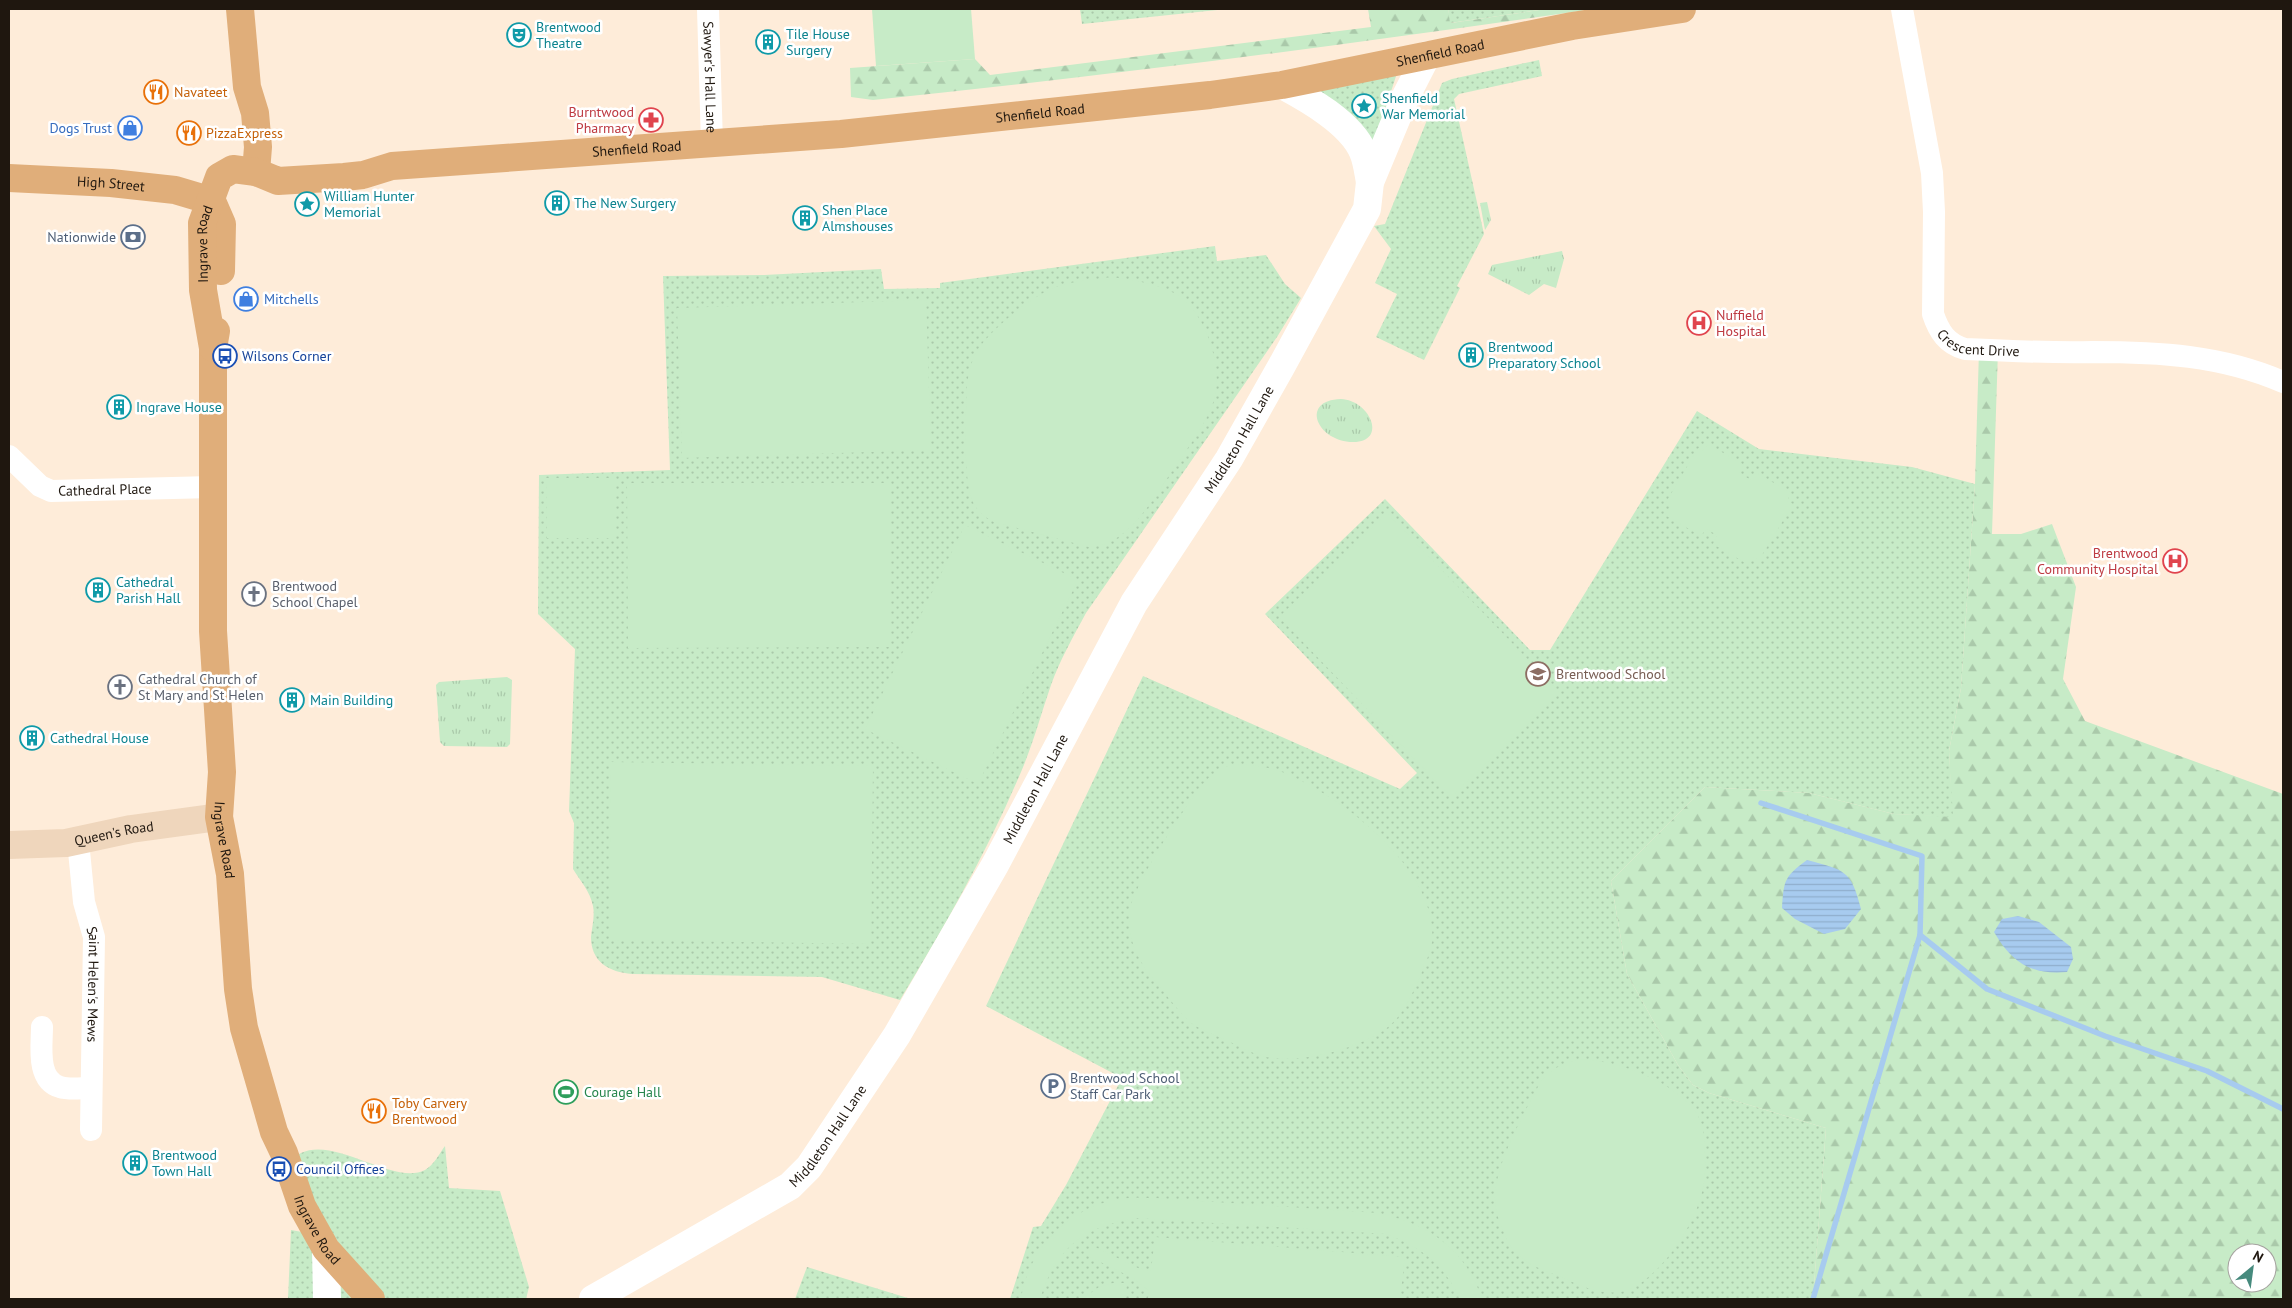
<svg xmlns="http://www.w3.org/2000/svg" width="2292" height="1308" font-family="'PT Sans',sans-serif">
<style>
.grass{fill:url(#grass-tufts)}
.forest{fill:url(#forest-firs);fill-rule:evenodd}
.park{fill:url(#park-dots)}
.pitch{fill:#c7ebc7}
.water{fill:url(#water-rules)}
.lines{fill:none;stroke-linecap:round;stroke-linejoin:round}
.stream{stroke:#a7cbef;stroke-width:5.5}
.minor{stroke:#fff;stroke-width:22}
.tertiary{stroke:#fff;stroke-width:28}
.secondary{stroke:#efd6bc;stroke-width:28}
.primary{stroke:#e0ae7a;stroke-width:28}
.labels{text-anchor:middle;stroke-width:5;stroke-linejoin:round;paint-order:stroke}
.culture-label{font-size:14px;fill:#0d838f;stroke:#fff;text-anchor:start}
.street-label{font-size:14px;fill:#1f170f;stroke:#fff}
.food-label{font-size:14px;fill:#c56008;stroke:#fff;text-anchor:start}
.health-label{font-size:14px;fill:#be3a42;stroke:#fff;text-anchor:end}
.shop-label{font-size:14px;fill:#366cbe;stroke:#fff;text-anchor:end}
.service-label{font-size:14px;fill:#4e5e75;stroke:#fff;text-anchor:end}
.transit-label{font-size:14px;fill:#164399;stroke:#fff;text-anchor:start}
.worship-label{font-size:14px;fill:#5b616d;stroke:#fff;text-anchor:start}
.education-label{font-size:14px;fill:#785e54;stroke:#fff;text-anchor:start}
.leisure-label{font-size:14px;fill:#27864d;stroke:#fff;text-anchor:start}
</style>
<defs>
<pattern id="grass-tufts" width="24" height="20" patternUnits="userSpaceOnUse" patternTransform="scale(1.25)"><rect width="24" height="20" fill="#c7ebc7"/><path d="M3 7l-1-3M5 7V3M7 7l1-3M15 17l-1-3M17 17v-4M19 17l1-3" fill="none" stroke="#aac9aa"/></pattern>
<pattern id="forest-firs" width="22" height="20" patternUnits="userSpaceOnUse" patternTransform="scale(1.25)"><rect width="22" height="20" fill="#c7ebc7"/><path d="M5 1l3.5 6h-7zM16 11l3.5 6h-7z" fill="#aac9aa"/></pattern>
<pattern id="park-dots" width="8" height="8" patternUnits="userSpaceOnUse" patternTransform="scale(1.25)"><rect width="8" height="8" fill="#c7ebc7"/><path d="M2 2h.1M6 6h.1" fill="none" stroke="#aac9aa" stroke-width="1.8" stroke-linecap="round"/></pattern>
<pattern id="water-rules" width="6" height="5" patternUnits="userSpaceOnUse" patternTransform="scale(1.25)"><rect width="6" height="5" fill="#a7cbef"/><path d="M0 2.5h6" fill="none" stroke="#8faecc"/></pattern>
</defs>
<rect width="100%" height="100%" fill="#feecd9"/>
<g class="grass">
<polygon points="1487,202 1491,220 1485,230 1480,203"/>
<polygon points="1562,251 1564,259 1556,288 1544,284 1529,295 1488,274 1492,265"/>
<path d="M1341,399c29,1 47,43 12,43 -36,0 -54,-42 -12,-43z"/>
<polygon points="507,677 512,680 510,744 507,747 444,746 440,742 436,685 439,682"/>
</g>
<g class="forest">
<path d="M1368,9h80l3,14 95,-14h48c-240,35 -480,66 -721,91l-22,-3 -1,-29 125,-9 15,16 381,-48z"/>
<path d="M1979,350h19l-6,184h29l31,-10 24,63 -13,92 22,42 198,73v505h-470l13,-171 -117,-35 -16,-8 -15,-20 -51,-91 -16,-93 94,-94 104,6 85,21 58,2 -3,-65 12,-63 14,-204zM2237,1253h30v30h-30z"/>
</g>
<g class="park">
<polygon points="1080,9 1227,9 1082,24"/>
<polygon points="1448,9 1546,9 1450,23"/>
<polygon points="1539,60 1542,76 1459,94 1454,99 1484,234 1457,286 1460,288 1424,360 1376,337 1397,294 1375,283 1391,249 1374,226 1385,224 1442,83 1452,79"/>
<polygon points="1398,70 1374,144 1315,89"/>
<path d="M1215,246l2,15 49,-6 19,29 16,14 -24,39 -191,276c-13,24 -26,47 -35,72 -10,29 -18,59 -30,87 -34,80 -76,154 -121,228l-78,-23 -190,-3c-23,-2 -41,-12 -41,-37 1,-10 4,-21 2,-31 -3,-15 -12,-24 -20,-37l1,-46 -5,-12 6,-162 -37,-35 1,-139 131,-5 -7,-194 101,-1 117,-6 3,20 56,-1v-5z"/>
<polygon points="1697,411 1759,449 1912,467 1975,484 1961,688 1949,751 1953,817 1894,814 1809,793 1705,787 1611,881 1627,974 1678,1065 1693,1085 1709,1093 1826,1128 1813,1299 1010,1299 1033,1227 1041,1226 1066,1185 1122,1078 986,1006 1143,676 1400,789 1417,773 1265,614 1385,499 1530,650 1550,650"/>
<path d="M445,1146l4,42 51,3 29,96 -3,12h-238l3,-69 11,2 -13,-65c3,-4 7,-12 12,-14 35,-17 93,33 124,17 9,-5 14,-16 20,-24z"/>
<polygon points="807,1267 911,1299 795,1299"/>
</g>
<g class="pitch">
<polygon points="872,9 971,9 975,59 876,66"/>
<path d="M1112,277c21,3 43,6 62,16 32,17 51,77 39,110 -9,25 -27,47 -41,68 -20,30 -45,75 -83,76l-95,-25c-9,-5 -15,-9 -20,-18 -12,-21 -8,-93 -7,-120 2,-11 4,-23 10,-33 12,-20 53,-53 74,-62 18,-8 41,-9 61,-12z"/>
<polygon points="926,300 931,450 682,458 677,308"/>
<polygon points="1708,444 1744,465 1739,473 1751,480 1755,472 1791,493 1787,501 1793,504 1759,560 1753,557 1749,565 1713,544 1717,535 1706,529 1701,536 1665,515 1670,507 1665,504 1698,448 1703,451"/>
<polygon points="546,478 615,478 615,538 547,538"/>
<polygon points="627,483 889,483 889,647 628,648"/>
<polygon points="1387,513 1560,693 1451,797 1279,617"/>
<polygon points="965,525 1078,580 978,784 865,729"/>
<polygon points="611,762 873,766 871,944 609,940"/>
<path d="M1237,764c17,1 34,3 50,10 58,25 152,97 145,168 -2,12 -8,24 -12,35 -10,21 -18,42 -39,55 -29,18 -81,32 -115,25 -14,-3 -29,-12 -42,-18 -11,-5 -23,-9 -33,-16 -11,-10 -21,-23 -30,-35 -19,-21 -33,-43 -32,-73 0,-19 38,-80 50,-97 15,-22 30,-51 58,-54z"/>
<path d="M1581,1059c37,2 90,21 114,52 9,12 10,29 10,43 0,13 1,25 -3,38 -8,33 -36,76 -66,94 -21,13 -47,4 -68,-6 -16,-7 -38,-13 -50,-25 -9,-8 -13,-19 -17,-30 -3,-8 -6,-16 -6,-25 -1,-35 30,-88 46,-119 12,-13 23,-19 40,-22z"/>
<path d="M1155,1198l223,15c50,11 87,35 104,86h-21c-20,-36 -36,-50 -75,-65l-250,-16c-53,9 -80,30 -96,81h-19c7,-50 49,-93 100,-100 11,-2 23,-1 34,-1z"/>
<polygon points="1155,1237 1405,1257 1400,1299 1148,1299 1149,1291 1133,1278 1086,1255 1091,1245 1138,1268 1151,1271"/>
<polygon points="1113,1283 1127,1283 1125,1299 1082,1299 1099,1287"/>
</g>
<g class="water">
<path d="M1807,860c38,10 44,10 54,49l-16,20 -21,5 -29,-15 -13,-11c2,-28 2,-31 25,-48z"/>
<path d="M2018,916l21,6 32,25 2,12 -6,13c-36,3 -55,-9 -73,-40l8,-13z"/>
</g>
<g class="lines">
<g class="stream">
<polyline points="1761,803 1922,856 1920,935 1813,1299"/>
<polyline points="1920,935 1987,989 2105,1036 2207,1071 2283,1109"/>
</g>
<g class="minor">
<path id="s1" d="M708,9l4,135"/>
<path id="s2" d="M1902,9l30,164 2,39 -1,102c6,18 14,30 32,35 42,2 85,4 127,3 66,0 129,3 191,30"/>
<path id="s3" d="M9,456l31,30 11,5 162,-4"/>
<path id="s4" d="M78,841l6,61 10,35 -3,193"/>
<path d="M42,1027c0,18 -6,53 18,60 9,3 21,1 31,1"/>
</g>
<g class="tertiary">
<path d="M1282,85c26,14 69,38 81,67 4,9 5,20 7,30"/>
<polyline points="326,1249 327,1299"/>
<path id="s5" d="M593,1299l197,-113 19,-19 88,-132 98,-170 139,-262 95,-144 52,-92 86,-158 3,-27 35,-84 22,-43"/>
</g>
<path class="secondary" id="s6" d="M9,845l57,-2 65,-14 88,-12"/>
<g class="primary">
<polyline points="240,9 247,87 255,113 258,147 256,172"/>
<path id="s7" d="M9,178l102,5 64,7 37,11"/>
<polyline points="212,201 222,224 221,271"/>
<path id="s8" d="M216,331l-3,17v283l9,141 -3,45 11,57 8,115 6,39 30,104 10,21 18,53 24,43 45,50"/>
<path id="s9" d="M213,348l-10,-58 -1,-67 17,-46 14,-8 23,3 22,9 66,-4 19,-2 29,-9 449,-32 369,-39 72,-10 290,-59 110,-17"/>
</g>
</g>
<defs>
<g id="theatre-ring" transform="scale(1.25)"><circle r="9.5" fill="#fff" stroke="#0f9aa8" stroke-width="1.5"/><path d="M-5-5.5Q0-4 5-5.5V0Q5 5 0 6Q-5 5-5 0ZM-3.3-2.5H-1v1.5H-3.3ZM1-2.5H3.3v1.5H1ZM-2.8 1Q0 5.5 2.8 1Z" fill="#0f9aa8"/></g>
<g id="building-ring" transform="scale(1.25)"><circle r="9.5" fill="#fff" stroke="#0f9aa8" stroke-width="1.5"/><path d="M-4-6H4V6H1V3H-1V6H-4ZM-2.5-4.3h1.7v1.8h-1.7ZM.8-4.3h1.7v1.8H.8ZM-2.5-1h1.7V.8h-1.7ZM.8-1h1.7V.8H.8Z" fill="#0f9aa8"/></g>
<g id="restaurant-ring" transform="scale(1.25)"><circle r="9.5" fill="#fff" stroke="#e8710a" stroke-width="1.5"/><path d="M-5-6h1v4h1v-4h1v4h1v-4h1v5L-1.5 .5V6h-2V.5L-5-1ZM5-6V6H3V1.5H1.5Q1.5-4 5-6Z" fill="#e8710a"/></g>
<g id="sight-ring" transform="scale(1.25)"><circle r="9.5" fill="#fff" stroke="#0f9aa8" stroke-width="1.5"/><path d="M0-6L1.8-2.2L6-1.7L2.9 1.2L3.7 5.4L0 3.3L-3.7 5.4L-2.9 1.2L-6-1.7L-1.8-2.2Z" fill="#0f9aa8"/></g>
<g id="pharmacy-ring" transform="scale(1.25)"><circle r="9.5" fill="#fff" stroke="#e0444e" stroke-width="1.5"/><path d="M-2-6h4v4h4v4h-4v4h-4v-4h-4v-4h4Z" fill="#e0444e"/></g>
<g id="shop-ring" transform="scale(1.25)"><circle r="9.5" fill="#fff" stroke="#3f7fe0" stroke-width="1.5"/><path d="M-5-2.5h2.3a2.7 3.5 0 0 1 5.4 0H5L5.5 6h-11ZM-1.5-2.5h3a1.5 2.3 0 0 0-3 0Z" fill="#3f7fe0"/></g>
<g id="bank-ring" transform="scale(1.25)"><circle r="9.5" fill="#fff" stroke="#5c6f8a" stroke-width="1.5"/><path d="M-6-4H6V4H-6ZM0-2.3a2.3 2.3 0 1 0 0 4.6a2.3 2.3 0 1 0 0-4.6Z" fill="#5c6f8a"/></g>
<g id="hospital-ring" transform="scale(1.25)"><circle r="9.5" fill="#fff" stroke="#e0444e" stroke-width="1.5"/><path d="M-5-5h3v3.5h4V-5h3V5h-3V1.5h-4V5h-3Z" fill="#e0444e"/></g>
<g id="bus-ring" transform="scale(1.25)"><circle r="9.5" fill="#fff" stroke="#1a4fb4" stroke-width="1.5"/><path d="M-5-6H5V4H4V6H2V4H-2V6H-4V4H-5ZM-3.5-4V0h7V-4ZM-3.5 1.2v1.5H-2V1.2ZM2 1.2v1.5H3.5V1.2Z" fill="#1a4fb4"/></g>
<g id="church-ring" transform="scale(1.25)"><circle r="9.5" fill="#fff" stroke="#6b7280" stroke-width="1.5"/><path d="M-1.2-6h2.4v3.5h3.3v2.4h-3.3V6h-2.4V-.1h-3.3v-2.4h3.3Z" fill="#6b7280"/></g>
<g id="school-ring" transform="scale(1.25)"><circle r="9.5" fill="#fff" stroke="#8d6e63" stroke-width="1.5"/><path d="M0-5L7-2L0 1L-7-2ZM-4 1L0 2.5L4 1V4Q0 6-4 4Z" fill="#8d6e63"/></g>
<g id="parking-ring" transform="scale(1.25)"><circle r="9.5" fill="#fff" stroke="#5c6f8a" stroke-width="1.5"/><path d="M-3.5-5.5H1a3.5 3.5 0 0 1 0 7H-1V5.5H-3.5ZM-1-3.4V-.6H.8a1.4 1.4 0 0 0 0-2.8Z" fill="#5c6f8a"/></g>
<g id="stadium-ring" transform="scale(1.25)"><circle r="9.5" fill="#fff" stroke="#2e9e5b" stroke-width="1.5"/><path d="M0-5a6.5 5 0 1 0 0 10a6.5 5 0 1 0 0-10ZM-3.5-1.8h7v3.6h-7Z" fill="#2e9e5b"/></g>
</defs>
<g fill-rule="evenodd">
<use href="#theatre-ring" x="519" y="35"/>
<use href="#building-ring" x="768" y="42"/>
<use href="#restaurant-ring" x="156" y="92"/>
<use href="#sight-ring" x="1364" y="106"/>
<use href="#pharmacy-ring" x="651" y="120"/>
<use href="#shop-ring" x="130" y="128"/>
<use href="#restaurant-ring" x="189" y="133"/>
<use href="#building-ring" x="557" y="203"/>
<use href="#sight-ring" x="307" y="204"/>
<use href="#building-ring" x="805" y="218"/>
<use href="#bank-ring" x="133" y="237"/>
<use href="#shop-ring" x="246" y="299"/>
<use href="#hospital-ring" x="1699" y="323"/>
<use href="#building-ring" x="1471" y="355"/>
<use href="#bus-ring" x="225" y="356"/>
<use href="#building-ring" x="119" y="407"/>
<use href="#hospital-ring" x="2175" y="561"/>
<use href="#building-ring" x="98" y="590"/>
<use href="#church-ring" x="254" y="594"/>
<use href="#school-ring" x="1538" y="674"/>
<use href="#church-ring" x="120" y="687"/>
<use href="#building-ring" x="292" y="700"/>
<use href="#building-ring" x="32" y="738"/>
<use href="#parking-ring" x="1053" y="1086"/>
<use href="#stadium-ring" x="566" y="1092"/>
<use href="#restaurant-ring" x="374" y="1111"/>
<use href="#building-ring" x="135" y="1163"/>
<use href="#bus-ring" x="279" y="1169"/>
</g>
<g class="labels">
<g class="culture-label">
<text x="536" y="32">Brentwood<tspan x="536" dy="16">Theatre</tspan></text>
<text x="786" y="39">Tile House<tspan x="786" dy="16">Surgery</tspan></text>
<text x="1382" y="103">Shenfield<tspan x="1382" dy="16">War Memorial</tspan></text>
<text x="324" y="201">William Hunter<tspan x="324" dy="16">Memorial</tspan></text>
<text x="574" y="208">The New Surgery</text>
<text x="822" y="215">Shen Place<tspan x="822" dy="16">Almshouses</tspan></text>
<text x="1488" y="352">Brentwood<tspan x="1488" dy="16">Preparatory School</tspan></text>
<text x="136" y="412">Ingrave House</text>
<text x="116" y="587">Cathedral<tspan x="116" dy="16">Parish Hall</tspan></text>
<text x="310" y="705">Main Building</text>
<text x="50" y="743">Cathedral House</text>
<text x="152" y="1160">Brentwood<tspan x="152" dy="16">Town Hall</tspan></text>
</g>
<g class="street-label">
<text dy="5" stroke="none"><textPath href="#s9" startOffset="1409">Shenfield Road</textPath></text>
<text dy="5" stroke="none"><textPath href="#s1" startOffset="68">Sawyer's Hall Lane</textPath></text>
<text dy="5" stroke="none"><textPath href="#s9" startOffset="1004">Shenfield Road</textPath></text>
<text dy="5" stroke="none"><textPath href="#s9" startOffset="599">Shenfield Road</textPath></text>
<text dy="5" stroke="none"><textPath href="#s7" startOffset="102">High Street</textPath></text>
<text dy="5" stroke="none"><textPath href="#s9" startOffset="105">Ingrave Road</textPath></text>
<text dy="5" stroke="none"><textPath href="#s2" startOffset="369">Crescent Drive</textPath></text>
<text dy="5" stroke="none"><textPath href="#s5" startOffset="1100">Middleton Hall Lane</textPath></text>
<text dy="5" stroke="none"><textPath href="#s3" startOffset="109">Cathedral Place</textPath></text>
<text dy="5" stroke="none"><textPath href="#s5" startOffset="695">Middleton Hall Lane</textPath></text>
<text dy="5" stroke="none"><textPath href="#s6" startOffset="106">Queen's Road</textPath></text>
<text dy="5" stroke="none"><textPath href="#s8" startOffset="510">Ingrave Road</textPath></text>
<text dy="5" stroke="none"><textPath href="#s4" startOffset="145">Saint Helen's Mews</textPath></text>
<text dy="5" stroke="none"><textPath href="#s5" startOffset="290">Middleton Hall Lane</textPath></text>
<text dy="5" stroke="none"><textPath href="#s8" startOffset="915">Ingrave Road</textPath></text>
</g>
<g class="food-label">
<text x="174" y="97">Navateet</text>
<text x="206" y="138">PizzaExpress</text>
<text x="392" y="1108">Toby Carvery<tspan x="392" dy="16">Brentwood</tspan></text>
</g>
<g class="health-label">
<text x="634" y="117">Burntwood<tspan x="634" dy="16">Pharmacy</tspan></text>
<text x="1716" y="320" text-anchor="start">Nuffield<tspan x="1716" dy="16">Hospital</tspan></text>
<text x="2158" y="558">Brentwood<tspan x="2158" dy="16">Community Hospital</tspan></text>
</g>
<g class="shop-label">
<text x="112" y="133">Dogs Trust</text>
<text x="264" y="304" text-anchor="start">Mitchells</text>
</g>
<g class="service-label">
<text x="116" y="242">Nationwide</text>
<text x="1070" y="1083" text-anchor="start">Brentwood School<tspan x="1070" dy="16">Staff Car Park</tspan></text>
</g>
<g class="transit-label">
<text x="242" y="361">Wilsons Corner</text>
<text x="296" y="1174">Council Offices</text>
</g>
<g class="worship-label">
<text x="272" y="591">Brentwood<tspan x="272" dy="16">School Chapel</tspan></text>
<text x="138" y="684">Cathedral Church of<tspan x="138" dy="16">St Mary and St Helen</tspan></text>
</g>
<g class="education-label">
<text x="1556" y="679">Brentwood School</text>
</g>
<g class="leisure-label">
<text x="584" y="1097">Courage Hall</text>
</g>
</g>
<rect width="2292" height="1308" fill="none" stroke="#1f170f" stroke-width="20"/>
<g transform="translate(2252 1268) rotate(29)"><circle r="24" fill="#ffffff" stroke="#a5a29f"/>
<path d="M0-4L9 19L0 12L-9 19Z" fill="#468a7d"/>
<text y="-8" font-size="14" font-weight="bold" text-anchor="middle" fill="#1f170f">N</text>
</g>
</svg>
